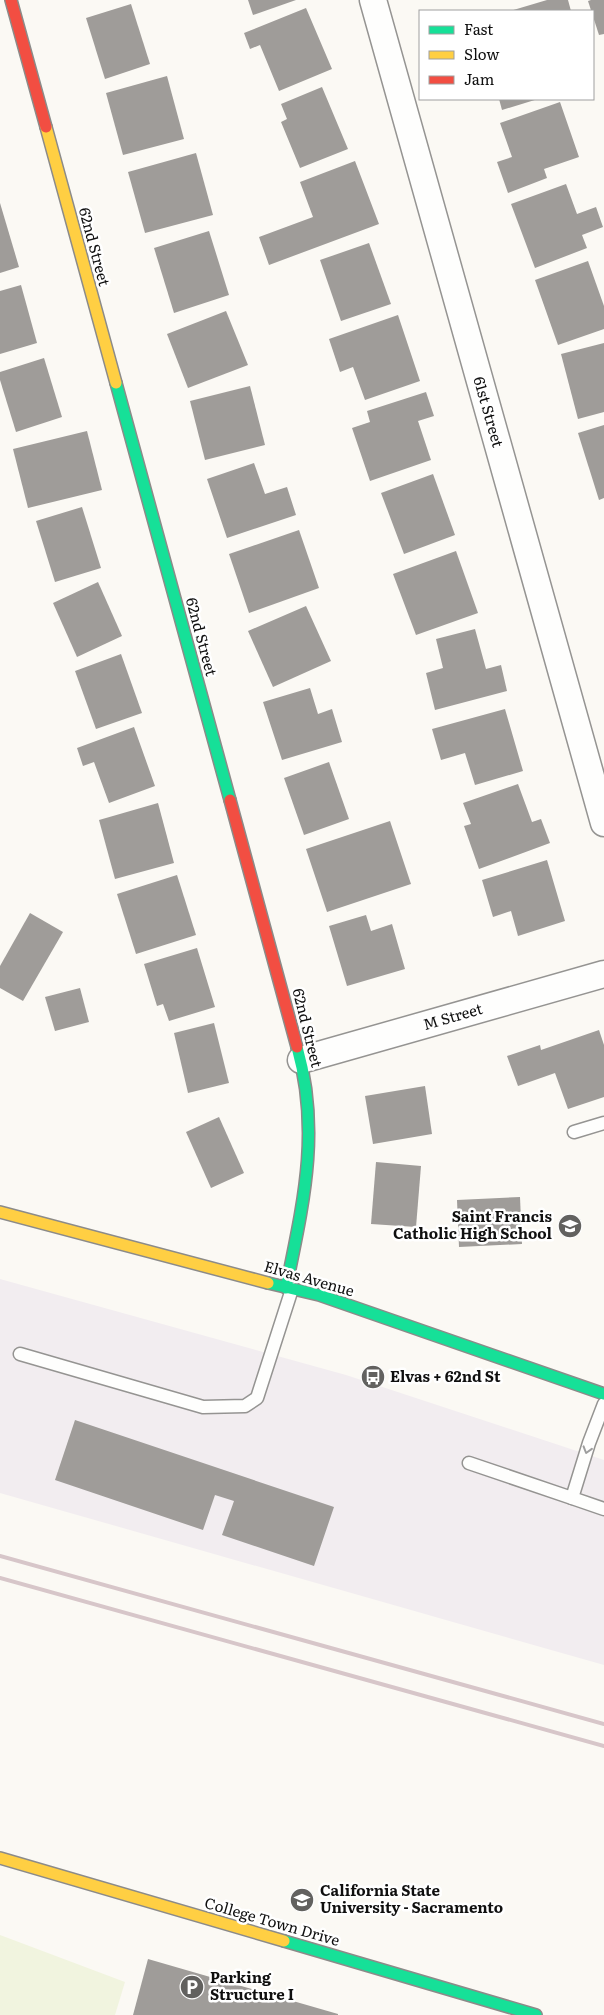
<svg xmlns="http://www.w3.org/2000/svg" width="604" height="2015" font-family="Literata,serif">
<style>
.industrial{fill:#f2edf0}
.pitch{fill:#f1f4df}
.building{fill:#9f9c99}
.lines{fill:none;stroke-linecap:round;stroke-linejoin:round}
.lane-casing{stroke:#959492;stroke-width:15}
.street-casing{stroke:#959492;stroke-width:29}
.fast-casing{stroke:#8c8b89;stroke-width:14}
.slow-casing{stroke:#8c8b89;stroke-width:14}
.jam-casing{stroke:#8c8b89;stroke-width:14}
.lane{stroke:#fefefd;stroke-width:12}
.street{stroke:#fefefd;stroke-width:26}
.fast{stroke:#16e098;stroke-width:11}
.slow{stroke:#ffcf43;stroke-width:11}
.jam{stroke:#f24e42;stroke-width:11}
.rail{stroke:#d7c6c9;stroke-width:4}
.oneway{stroke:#9e9e9e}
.labels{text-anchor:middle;stroke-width:5;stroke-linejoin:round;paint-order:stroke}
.street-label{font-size:15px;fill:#0f0f0f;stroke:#fff}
.poi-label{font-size:15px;font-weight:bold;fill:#0f0f0f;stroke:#fff;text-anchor:start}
</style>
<rect width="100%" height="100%" fill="#fbf9f4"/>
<polygon class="industrial" points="0,1279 346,1375 604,1460 604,1665 0,1493"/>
<polygon class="pitch" points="0,1935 125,1982 115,2015 0,2015"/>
<g class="building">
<polygon points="248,0 296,0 253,15"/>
<polygon points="547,0 568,0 571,11 510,11"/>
<polygon points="591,0 604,0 604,34 599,35 588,1"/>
<polygon points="131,4 150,64 105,79 86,18"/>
<polygon points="306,8 332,69 279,91 260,45 250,49 244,33"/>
<polygon points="167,76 184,139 123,155 106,93"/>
<polygon points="322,87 348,149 300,168 281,122 287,119 281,104"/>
<polygon points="499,99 538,99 502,110"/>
<polygon points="560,102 579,157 544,169 547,178 508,193 497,162 512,157 500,123"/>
<polygon points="196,153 213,215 145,233 128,172"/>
<polygon points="355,161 379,224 269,265 259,237 313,217 300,182"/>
<polygon points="566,184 577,214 596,207 603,227 582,235 587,248 535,268 511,204"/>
<polygon points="0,203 19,267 0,273"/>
<polygon points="209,231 229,295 174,313 154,248"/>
<polygon points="369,243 391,304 341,321 320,260"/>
<polygon points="588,261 604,306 604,329 558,345 535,280"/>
<polygon points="21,285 37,343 0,354 0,291"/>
<polygon points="226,311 248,365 188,388 167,334"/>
<polygon points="398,315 420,381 365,400 353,367 340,372 329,339"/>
<polygon points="604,343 604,412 578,419 561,354"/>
<polygon points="44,358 62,417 16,432 0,380 0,372"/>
<polygon points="250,386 265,445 205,460 190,401"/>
<polygon points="426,392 434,416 418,421 431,460 370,481 352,428 370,422 367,411"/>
<polygon points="604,425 604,498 599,500 578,433"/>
<polygon points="87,431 102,490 28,508 13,449"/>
<polygon points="254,463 265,494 287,487 296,515 227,538 207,479"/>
<polygon points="433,474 455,535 404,554 381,493"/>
<polygon points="82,507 101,568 55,582 36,521"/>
<polygon points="299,530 319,588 249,613 229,554"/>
<polygon points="456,551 478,613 416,635 393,574"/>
<polygon points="98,582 122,636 77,657 53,603"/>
<polygon points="306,606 331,661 273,687 248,631"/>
<polygon points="475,629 486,669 501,665 507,691 435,710 426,673 443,668 436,639"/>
<polygon points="121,654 142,713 96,729 75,671"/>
<polygon points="310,688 318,714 332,709 342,742 282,760 263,702"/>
<polygon points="505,709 523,771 475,785 465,753 441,760 432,729"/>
<polygon points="134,727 155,786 109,803 94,762 83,766 77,748"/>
<polygon points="329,762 349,819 304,835 284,778"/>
<polygon points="518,784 532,822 541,819 550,843 479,869 464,826 471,824 463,803"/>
<polygon points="158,803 174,863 115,879 99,820"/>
<polygon points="390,821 411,884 327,912 306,849"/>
<polygon points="547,860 565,921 518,936 511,911 493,917 482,880"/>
<polygon points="177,875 196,935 136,954 117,894"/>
<polygon points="30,913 63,932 23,1001 0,988 0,966"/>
<polygon points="366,915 371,931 392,924 405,969 347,986 329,926"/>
<polygon points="197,948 215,1007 169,1021 163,1004 157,1006 144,964"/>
<polygon points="80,988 89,1022 55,1031 45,997"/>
<polygon points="214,1023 229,1083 188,1093 174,1033"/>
<polygon points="599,1030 604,1045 604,1097 568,1109 555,1073 518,1086 507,1056 540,1045 541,1050"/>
<polygon points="425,1086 432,1134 373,1144 365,1096"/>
<polygon points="219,1117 244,1173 211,1188 186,1132"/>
<polygon points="376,1162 421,1166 416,1227 371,1224"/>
<polygon points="520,1197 522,1244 459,1247 457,1200"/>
<polygon points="75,1420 334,1507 314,1566 222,1535 234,1501 215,1495 203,1530 55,1480"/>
<polygon points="148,1959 338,2014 338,2015 133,2015"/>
</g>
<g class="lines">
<g class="lane-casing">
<g id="lane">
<polyline points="574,1132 604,1123"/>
<polyline points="20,1354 203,1407 245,1406 257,1398 292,1289"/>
<polyline points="604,1404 589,1443 572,1498 604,1509"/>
<polyline points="469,1463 572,1498"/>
</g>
</g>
<g class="street-casing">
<g id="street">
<polyline points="373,0 604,823"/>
<polyline points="301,1060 604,974"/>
</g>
</g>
<g class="fast-casing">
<g id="fast">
<polyline points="116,383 230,800"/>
<polyline points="268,1283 319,1295 604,1394"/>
<path d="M286,1288c17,-84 35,-156 11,-241"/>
<polyline points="284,1941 536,2015"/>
</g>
</g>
<g class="slow-casing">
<g id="slow">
<polyline points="46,127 116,383"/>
<polyline points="0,1212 268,1283"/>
<polyline points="0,1858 284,1941"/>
</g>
</g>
<g class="jam-casing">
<g id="jam">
<polyline points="11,0 46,127"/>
<polyline points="230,800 297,1047"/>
</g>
</g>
<use href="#lane" class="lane"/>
<use href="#street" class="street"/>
<use href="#fast" class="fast"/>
<use href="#slow" class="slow"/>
<use href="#jam" class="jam"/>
<g class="rail">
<polyline points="0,1556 604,1724"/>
<polyline points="0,1578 604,1746"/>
</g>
</g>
<defs><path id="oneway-chevron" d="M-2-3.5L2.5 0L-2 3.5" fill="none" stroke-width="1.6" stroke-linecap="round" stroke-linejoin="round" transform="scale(1.25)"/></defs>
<use class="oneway" href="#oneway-chevron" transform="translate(587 1450) rotate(107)"/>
<defs>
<g id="school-disc" transform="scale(1.25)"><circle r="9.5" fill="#62615f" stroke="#fff"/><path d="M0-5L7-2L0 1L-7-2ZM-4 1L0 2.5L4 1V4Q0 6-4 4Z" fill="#fff"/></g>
<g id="bus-disc" transform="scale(1.25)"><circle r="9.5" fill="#62615f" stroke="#fff"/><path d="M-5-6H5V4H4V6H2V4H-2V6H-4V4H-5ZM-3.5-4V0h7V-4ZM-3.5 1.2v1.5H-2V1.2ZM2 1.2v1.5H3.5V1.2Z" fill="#fff"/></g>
<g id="university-disc" transform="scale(1.25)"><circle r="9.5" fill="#62615f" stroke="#fff"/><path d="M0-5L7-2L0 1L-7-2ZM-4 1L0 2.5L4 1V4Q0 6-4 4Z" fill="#fff"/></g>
<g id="parking-disc" transform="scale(1.25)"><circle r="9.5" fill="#62615f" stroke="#fff"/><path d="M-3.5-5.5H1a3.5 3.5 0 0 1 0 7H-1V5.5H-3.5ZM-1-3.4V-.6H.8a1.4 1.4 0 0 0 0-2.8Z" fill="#fff"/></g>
</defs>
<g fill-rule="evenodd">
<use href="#school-disc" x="570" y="1226"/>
<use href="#bus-disc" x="373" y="1377"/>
<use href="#university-disc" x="302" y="1900"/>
<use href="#parking-disc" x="192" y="1987"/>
</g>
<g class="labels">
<g class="street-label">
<text transform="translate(94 247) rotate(75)" y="5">62nd Street</text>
<text transform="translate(488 412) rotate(74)" y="5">61st Street</text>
<text transform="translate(201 637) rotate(75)" y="5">62nd Street</text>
<text transform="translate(453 1017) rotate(-16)" y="5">M Street</text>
<text transform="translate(307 1028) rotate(76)" y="5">62nd Street</text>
<text transform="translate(309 1279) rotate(16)" y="5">Elvas Avenue</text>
<text transform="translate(272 1922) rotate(16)" y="5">College Town Drive</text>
</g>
<g class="poi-label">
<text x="552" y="1222" text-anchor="end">Saint Francis<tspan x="552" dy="17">Catholic High School</tspan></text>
<text x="390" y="1382">Elvas + 62nd St</text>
<text x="320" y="1896">California State<tspan x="320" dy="17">University - Sacramento</tspan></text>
<text x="210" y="1983">Parking<tspan x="210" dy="17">Structure I</tspan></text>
</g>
</g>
<rect x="419" y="10" width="175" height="90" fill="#ffffff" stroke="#9f9f9f"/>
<rect x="429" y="26" width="25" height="8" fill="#16e098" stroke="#9f9f9f"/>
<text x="464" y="35" font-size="15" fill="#0f0f0f">Fast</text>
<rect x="429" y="51" width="25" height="8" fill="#ffcf43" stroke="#9f9f9f"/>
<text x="464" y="60" font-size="15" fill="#0f0f0f">Slow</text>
<rect x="429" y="76" width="25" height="8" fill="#f24e42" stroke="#9f9f9f"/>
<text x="464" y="85" font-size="15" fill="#0f0f0f">Jam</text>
</svg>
